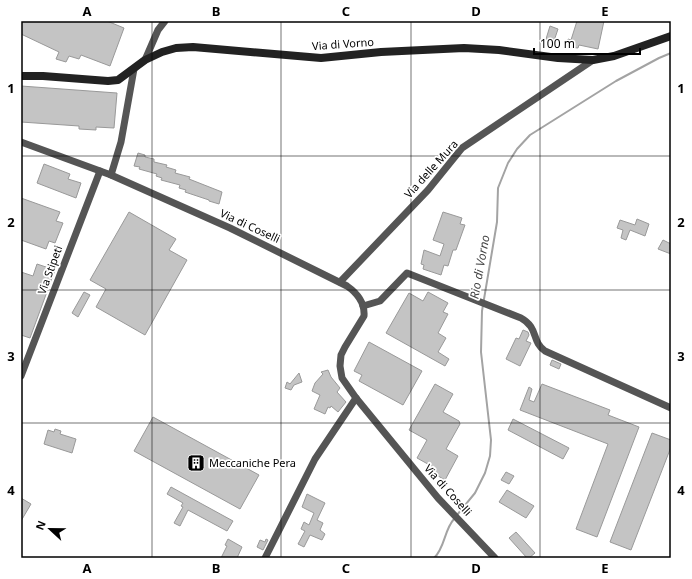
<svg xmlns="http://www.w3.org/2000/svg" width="692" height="579" font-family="'Noto Sans',sans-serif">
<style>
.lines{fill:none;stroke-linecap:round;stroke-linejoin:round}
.stream{stroke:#a3a3a3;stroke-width:2}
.building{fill:#c4c4c4;stroke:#999}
.street{stroke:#555;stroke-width:7}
.secondary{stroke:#222;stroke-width:8}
.grid{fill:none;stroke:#000;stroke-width:1;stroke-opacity:0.55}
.labels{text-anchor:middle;stroke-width:3.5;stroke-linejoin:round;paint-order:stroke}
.street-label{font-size:11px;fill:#000;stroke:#fff}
.poi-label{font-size:11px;fill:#000;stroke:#fff;text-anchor:start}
.water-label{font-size:12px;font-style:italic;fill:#444;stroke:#fff}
.neatline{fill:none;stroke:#000;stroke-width:1.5}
.grid-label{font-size:13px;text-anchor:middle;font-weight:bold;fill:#000}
</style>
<rect width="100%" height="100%" fill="#fff"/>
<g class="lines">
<g class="stream">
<polyline points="457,515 475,493 485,473 490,456 491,440 481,352 482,311 497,222 498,188 508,163 517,149 530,135 616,81 659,58 671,53"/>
<path d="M434,558c11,-10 10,-28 20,-39"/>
</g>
</g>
<g class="building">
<polygon points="21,21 107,21 124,28 110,66 81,55 79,59 69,56 66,62 56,59 59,52 21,34"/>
<polygon points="577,21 604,21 598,49 579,45 578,48 567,47 568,39 571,40"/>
<polygon points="550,26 558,29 554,41 546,39"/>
<polygon points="21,86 117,93 114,128 96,127 96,130 79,129 79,126 21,122"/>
<polygon points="138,153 145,155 145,157 154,159 154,162 167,165 166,167 176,170 175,173 190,177 189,179 222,192 219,204 209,201 209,200 185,192 186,190 179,188 180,185 161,180 162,178 156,176 157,174 139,169 140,167 134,166"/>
<polygon points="44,164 70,174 68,179 81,183 76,198 37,183"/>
<polygon points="21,198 60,212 56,221 63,223 55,243 49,241 46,249 21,240"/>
<polygon points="129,212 176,239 169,250 187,260 145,335 96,307 106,289 90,280"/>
<polygon points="443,212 462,218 460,224 465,225 456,250 453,250 448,266 444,265 441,275 423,269 424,265 421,264 424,250 440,256 444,244 433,240"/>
<polygon points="637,219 649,224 645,236 630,230 626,240 621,238 623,230 617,228 620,220 635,225"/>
<polygon points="663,240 671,244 671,254 658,249"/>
<polygon points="37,264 55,270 30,338 21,335 21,272 33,276"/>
<polygon points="84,292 90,295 78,317 72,313"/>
<polygon points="428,292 448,303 443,312 448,314 438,333 446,338 438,352 449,359 445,366 386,333 409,293 423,301"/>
<polygon points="523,330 528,332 529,335 526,341 531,343 520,366 506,359 516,338 519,339"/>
<polygon points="369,342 422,371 403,405 359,381 362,375 354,371"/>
<polygon points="552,360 561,364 559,369 550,365"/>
<polygon points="328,370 331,377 340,388 337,392 346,402 338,412 331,406 330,408 328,407 325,414 314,409 320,395 312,391 315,383 323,374 321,372"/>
<polygon points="299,373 302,382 294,385 291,390 285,388 287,382 290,384"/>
<polygon points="435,384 453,394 443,412 459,421 460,424 446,449 458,456 445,480 433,473 435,468 417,458 427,440 409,430"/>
<polygon points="542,384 610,410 608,415 639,427 597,537 576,529 608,444 520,410 529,387 532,389 529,400 534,402"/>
<polygon points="153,417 259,475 240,509 134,451"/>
<polygon points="513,419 569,448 563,459 508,430"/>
<polygon points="55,429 61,431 60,434 76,439 72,453 44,444 48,430 54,432"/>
<polygon points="652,433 671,440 671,447 631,550 610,542"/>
<polygon points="506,472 514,476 509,484 501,480"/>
<polygon points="171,487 233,521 227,531 188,510 180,526 174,523 183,507 181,506 183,503 167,494"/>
<polygon points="507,490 534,506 526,518 499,502"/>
<polygon points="307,494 325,503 317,520 323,523 320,530 325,534 322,540 310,535 304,547 298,544 305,531 301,529 304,522 309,525 314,513 302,507"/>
<polygon points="21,498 31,504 21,521"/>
<polygon points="516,532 535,553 529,558 527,558 509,538"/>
<polygon points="228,539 242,547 237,558 221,558 227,546 225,545"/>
<polygon points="266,539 268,540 263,550 257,547 260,540 265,542"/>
</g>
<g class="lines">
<g class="street">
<polyline points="145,60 158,30 165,21"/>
<path d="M21,142l90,33 119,53 117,58c10,7 18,17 17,30l-19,31 -4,8 -1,11 2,12 14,20 82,100 57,60"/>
<polyline points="111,175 121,142 134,69"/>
<polyline points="340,282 428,190 462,148 593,60"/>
<path d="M363,306l17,-5 27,-28 114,45c18,10 10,23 24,33l126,57"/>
<polyline points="21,376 100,171"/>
<polyline points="265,558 315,459 356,398"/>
</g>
<polyline class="secondary" points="21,76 43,76 108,81 118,80 145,60 162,52 176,48 193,47 321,58 381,52 464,48 499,50 558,58 593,60 614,56 671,36"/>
</g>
<path class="grid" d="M152,21v537M281,21v537M411,21v537M540,21v537M21,156h650M21,290h650M21,423h650"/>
<defs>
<g id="building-square" transform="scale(0.9)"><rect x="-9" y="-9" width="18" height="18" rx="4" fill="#000" stroke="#fff"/><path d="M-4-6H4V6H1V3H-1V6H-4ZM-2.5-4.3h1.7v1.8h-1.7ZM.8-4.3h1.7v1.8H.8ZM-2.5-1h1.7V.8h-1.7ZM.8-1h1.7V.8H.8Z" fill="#fff"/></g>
</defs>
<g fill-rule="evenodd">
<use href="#building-square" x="196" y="463"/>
</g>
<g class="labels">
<g class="street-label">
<text transform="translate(343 44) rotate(-4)" y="4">Via di Vorno</text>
<text transform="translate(431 169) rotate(-48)" y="4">Via delle Mura</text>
<text transform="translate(250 226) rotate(25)" y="4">Via di Coselli</text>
<text transform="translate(50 270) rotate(-70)" y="4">Via Stipeti</text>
<text transform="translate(448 490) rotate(48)" y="4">Via di Coselli</text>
</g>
<g class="poi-label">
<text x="209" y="467">Meccaniche Pera</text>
</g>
<g class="water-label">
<text transform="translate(480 267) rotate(-80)" y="4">Rio di Vorno</text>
</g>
</g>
<rect width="692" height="579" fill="none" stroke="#ffffff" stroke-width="44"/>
<g transform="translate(50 529) rotate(292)" stroke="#ffffff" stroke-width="3" paint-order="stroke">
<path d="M0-3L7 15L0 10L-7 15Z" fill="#000000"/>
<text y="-6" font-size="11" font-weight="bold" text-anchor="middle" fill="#000000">N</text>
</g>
<path d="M534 48v6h106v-6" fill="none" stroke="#000000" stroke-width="2"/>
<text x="540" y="48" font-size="12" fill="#000000" stroke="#ffffff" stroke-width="3" paint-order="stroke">100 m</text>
<rect x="22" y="22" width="648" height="535" class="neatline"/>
<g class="grid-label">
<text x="87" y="16">A</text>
<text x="216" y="16">B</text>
<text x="346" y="16">C</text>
<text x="476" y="16">D</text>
<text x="605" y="16">E</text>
<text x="11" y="93">1</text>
<text x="681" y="93">1</text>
<text x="11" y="227">2</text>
<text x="681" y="227">2</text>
<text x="11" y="361">3</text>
<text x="681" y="361">3</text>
<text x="11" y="495">4</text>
<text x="681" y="495">4</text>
<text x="87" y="573">A</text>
<text x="216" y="573">B</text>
<text x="346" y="573">C</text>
<text x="476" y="573">D</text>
<text x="605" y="573">E</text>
</g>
</svg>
